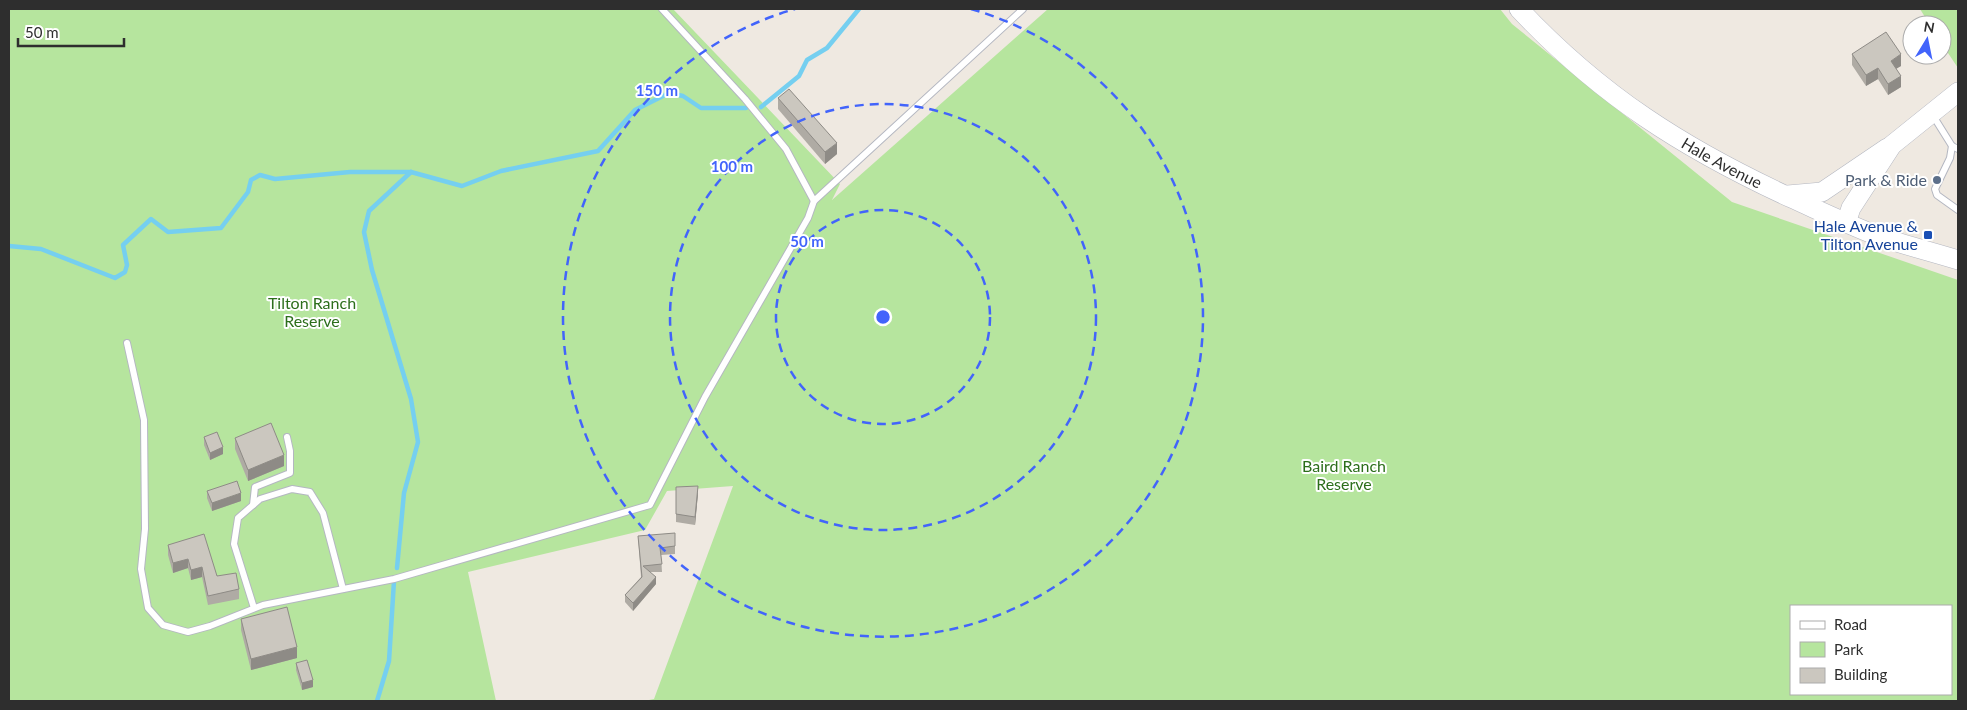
<svg xmlns="http://www.w3.org/2000/svg" width="1967" height="710" font-family="Lato,sans-serif">
<style>
.green{fill:#b6e59e;fill-rule:evenodd}
.lines{fill:none;stroke-linecap:round;stroke-linejoin:round}
.stream{stroke:#75cff0;stroke-width:4.5}
.lane-casing{stroke:#b4b7c1;stroke-width:8}
.secondary-casing{stroke:#b4b7c1;stroke-width:20}
.lane{stroke:#fff;stroke-width:6}
.secondary{stroke:#fff;stroke-width:19}
.wall{fill:#afaba4}
.shaded-wall{fill:#8e8b86}
.building{fill:#cbc7bf;stroke:#8e8b86}
.ring{fill:none;stroke:#4264fb;stroke-width:2.5;stroke-dasharray:9 6}
.service-dot{fill:#5c6f8a;stroke:#fff;stroke-width:2}
.transit-dot{fill:#1a4fb4;stroke:#fff;stroke-width:2}
.labels{text-anchor:middle;stroke-width:4;stroke-linejoin:round;paint-order:stroke}
.street-label{font-size:16px;fill:#2e2e2e;stroke:#fff}
.service-label{font-size:16px;fill:#4e5e75;stroke:#fff;text-anchor:end}
.transit-label{font-size:16px;fill:#164399;stroke:#fff;text-anchor:end}
.park-label{font-size:16px;fill:#2c6e1b;stroke:#fff}
.centre{fill:#4264fb;stroke:#fff;stroke-width:2.5}
.ring-label{font-size:15px;text-anchor:middle;font-weight:bold;fill:#4264fb;stroke:#fff;stroke-width:4;stroke-linejoin:round;paint-order:stroke}
</style>
<rect width="100%" height="100%" fill="#efe9e1"/>
<g class="green">
<path d="M9,9h664l167,175 -8,16 216,-191h452l12,15 220,178 226,78v421h-1314l10,-2 79,-213 -66,5 -22,39 -177,42 28,129h-487zM1791,606h160v88h-160z"/>
<polygon points="1920,9 1958,9 1958,68 1942,44 1942,25 1930,25"/>
</g>
<g class="lines">
<g class="stream">
<polyline points="761,107 799,76 807,60 827,48 859,9"/>
<polyline points="9,246 41,249 115,278 125,272 127,265 123,245 151,219 168,232 221,228 248,192 251,180 260,175 275,179 350,172 411,172 462,186 501,171 598,151 635,110 669,93 683,96 701,108 746,108"/>
<polyline points="397,568 404,493 418,442 411,399 372,270 364,232 369,211 411,172"/>
<polyline points="377,701 389,661 394,581"/>
</g>
<g class="lane-casing">
<g id="lane">
<polyline points="662,9 745,99 786,149 814,201"/>
<polyline points="1932,114 1952,146 1958,149"/>
<polyline points="1952,146 1950,158 1935,189 1937,195 1958,210"/>
<polyline points="127,343 144,420 145,529 141,569 148,608 163,625 188,632 210,626 263,605 394,579 650,505 705,397 808,218 814,201 1023,9"/>
<polyline points="253,505 255,487 290,473 290,451 287,437"/>
<polyline points="254,608 234,544 238,518 260,499 292,489 310,492 323,513 343,589"/>
</g>
</g>
<g class="secondary-casing">
<g id="secondary">
<path id="s1" d="M1519,9c82,87 164,139 272,189 29,13 58,27 87,38 26,9 54,16 80,24"/>
<polyline points="1788,195 1822,192 1887,148"/>
<polyline points="1846,223 1851,208 1892,145 1958,92"/>
</g>
</g>
<use href="#lane" class="lane"/>
<use href="#secondary" class="secondary"/>
</g>
<g class="wall">
<polygon points="1852,54 1901,66 1896,68 1901,87 1888,95 1878,79 1866,86 1852,65"/>
<polygon points="778,98 837,154 825,164 778,109"/>
<polygon points="204,437 223,454 210,460 204,445"/>
<polygon points="235,438 284,466 248,481 235,449"/>
<polygon points="676,487 698,493 695,525 676,522"/>
<polygon points="207,491 241,501 212,511 207,498"/>
<polygon points="638,536 675,546 675,554 661,555 662,572 650,572 656,584 633,611 625,602 625,595 641,577"/>
<polygon points="168,545 239,589 239,599 208,605 202,577 191,580 188,568 173,573 168,555"/>
<polygon points="241,619 297,658 251,670 241,630"/>
<polygon points="296,663 313,687 302,690 296,670"/>
</g>
<g class="shaded-wall">
<polygon points="1901,54 1901,66 1891,72 1891,61"/>
<polygon points="1878,68 1878,79 1866,86 1866,75"/>
<polygon points="1901,76 1901,87 1888,95 1888,84"/>
<polygon points="837,143 837,154 825,164 825,152"/>
<polygon points="223,447 223,454 210,460 210,453"/>
<polygon points="284,455 284,466 248,481 248,470"/>
<polygon points="698,486 698,493 695,525 695,517"/>
<polygon points="241,493 241,501 212,511 212,503"/>
<polygon points="188,559 188,568 173,573 173,563"/>
<polygon points="202,567 202,577 191,580 191,570"/>
<polygon points="656,577 656,584 633,611 633,603"/>
<polygon points="297,647 297,658 251,670 251,659"/>
<polygon points="313,680 313,687 302,690 302,683"/>
</g>
<g class="building">
<polygon points="1886,32 1901,54 1891,61 1901,76 1888,84 1878,68 1866,75 1852,54"/>
<polygon points="789,89 837,143 825,152 778,98"/>
<polygon points="271,423 284,455 248,470 235,438"/>
<polygon points="217,432 223,447 210,453 204,437"/>
<polygon points="237,481 241,493 212,503 207,491"/>
<polygon points="698,486 695,517 676,514 676,487"/>
<polygon points="675,533 675,546 660,548 662,564 643,566 656,577 633,603 625,595 642,577 638,536"/>
<polygon points="204,534 217,576 236,573 239,589 208,596 202,567 191,570 188,559 173,563 168,545"/>
<polygon points="287,607 297,647 251,659 241,619"/>
<polygon points="307,660 313,680 302,683 296,663"/>
</g>
<g class="ring">
<circle cx="883" cy="317" r="107"/>
<circle cx="883" cy="317" r="213"/>
<path d="M971 9A320 320 0 1 1 795 9"/>
</g>
<circle class="service-dot" cx="1937" cy="180" r="5"/>
<rect class="transit-dot" x="1923" y="230" width="10" height="10" rx="2.5"/>
<g class="labels">
<g class="street-label">
<text dy="6" stroke="none"><textPath href="#s1" startOffset="256">Hale Avenue</textPath></text>
</g>
<g class="service-label">
<text x="1927" y="186">Park &amp; Ride</text>
</g>
<g class="transit-label">
<text x="1918" y="232">Hale Avenue &amp;<tspan x="1918" dy="18">Tilton Avenue</tspan></text>
</g>
<g class="park-label">
<text x="312" y="309">Tilton Ranch<tspan x="312" dy="18">Reserve</tspan></text>
<text x="1344" y="472">Baird Ranch<tspan x="1344" dy="18">Reserve</tspan></text>
</g>
</g>
<circle cx="883" cy="317" r="8" class="centre"/>
<g class="ring-label">
<text x="657" y="96">150 m</text>
<text x="732" y="172">100 m</text>
<text x="807" y="247">50 m</text>
</g>
<rect width="1967" height="710" fill="none" stroke="#2e2e2e" stroke-width="20"/>
<rect x="1790" y="605" width="162" height="90" fill="#ffffff" stroke="#ababab"/>
<rect x="1800" y="621" width="25" height="8" fill="#ffffff" stroke="#ababab"/>
<text x="1834" y="630" font-size="15" fill="#2e2e2e">Road</text>
<rect x="1800" y="642" width="25" height="15" fill="#b6e59e" stroke="#ababab"/>
<text x="1834" y="655" font-size="15" fill="#2e2e2e">Park</text>
<rect x="1800" y="668" width="25" height="15" fill="#cbc7bf" stroke="#ababab"/>
<text x="1834" y="680" font-size="15" fill="#2e2e2e">Building</text>
<g transform="translate(1927 40) rotate(10)"><circle r="24" fill="#ffffff" stroke="#ababab"/>
<path d="M0-4L9 19L0 12L-9 19Z" fill="#4264fb"/>
<text y="-8" font-size="14" font-weight="bold" text-anchor="middle" fill="#2e2e2e">N</text>
</g>
<path d="M18 38v8h106v-8" fill="none" stroke="#2e2e2e" stroke-width="2.5"/>
<text x="25" y="38" font-size="15" fill="#2e2e2e" stroke="#ffffff" stroke-width="4" paint-order="stroke">50 m</text>
</svg>
